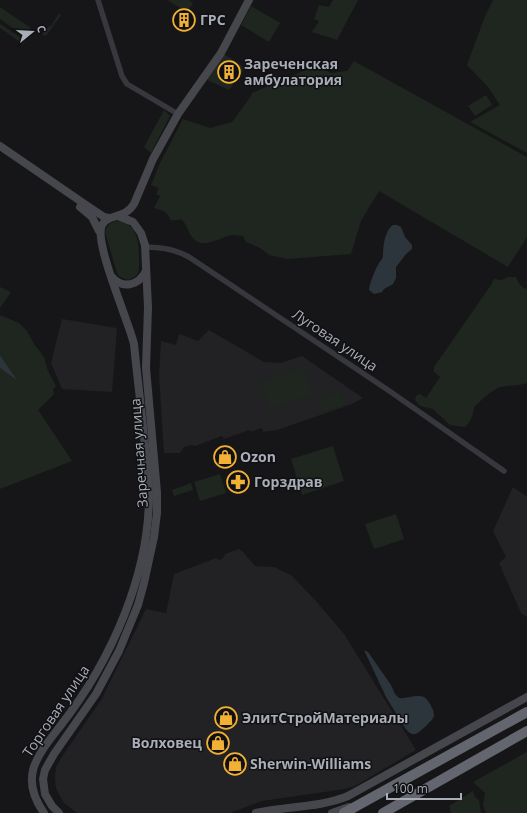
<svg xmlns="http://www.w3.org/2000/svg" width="527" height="813" font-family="'Open Sans',sans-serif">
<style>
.built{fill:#222225}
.green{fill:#1e261f}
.water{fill:#2c353c}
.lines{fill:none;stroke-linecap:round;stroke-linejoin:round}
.street{stroke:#37383d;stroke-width:5.5}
.secondary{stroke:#45474d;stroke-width:8}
.highway{stroke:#63666e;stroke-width:10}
.labels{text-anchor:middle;stroke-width:3;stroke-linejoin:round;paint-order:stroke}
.poi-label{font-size:14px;font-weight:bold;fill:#a8adb8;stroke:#111113;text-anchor:start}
.street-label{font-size:14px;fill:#a8adb8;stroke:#111113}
</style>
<rect width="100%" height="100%" fill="#161618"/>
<g class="built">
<polygon points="62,319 117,328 112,392 62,389 51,363"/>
<polygon points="209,330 264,362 281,363 302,356 363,398 352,404 277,430 263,432 262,428 250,432 249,430 224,439 222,436 195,446 192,445 184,447 180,453 164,453 159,375 161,341 176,345 179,334 198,341"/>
<polygon points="513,487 527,497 527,617 521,613 499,563 506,557 493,531"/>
<polygon points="239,549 243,552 255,566 274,567 291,575 316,601 344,634 416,750 355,786 345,789 262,801 230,813 77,813 64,803 60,796 56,788 55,778 56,767 61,758 101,700 146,609 166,613 174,574 216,558 219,560 223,558 225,554"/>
</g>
<g class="green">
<polygon points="168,0 189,0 193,3 187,12 170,2"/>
<polygon points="333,0 358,0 337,40 312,32 319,21 314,19 319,5 329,7"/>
<polygon points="493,0 527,0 527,153 470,122 500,105 488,87 467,65 485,16"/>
<polygon points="251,6 280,23 269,42 241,25"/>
<polygon points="0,7 31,28 27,34 23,35 0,19"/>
<polygon points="59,13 61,15 46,36 42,34 48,27 51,26"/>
<polygon points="0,24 26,41 23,44 0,28"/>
<polygon points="224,54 242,66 243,71 229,90 207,80"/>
<path d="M354,61l173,96v80l-19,30 -129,-76 -18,30 -10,33 -64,5 -18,-4 -9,-7 -14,-6 -3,-6c-3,0 -6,-1 -9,-1 -14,1 -30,16 -41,3 -6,-6 -5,-13 -12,-19 -15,4 -8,-1 -16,-7 -3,-2 -7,-3 -11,-4l6,-12 -4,-2 3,-6 -8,-3 9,-22 23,-44 27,9 22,-6 19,-26 1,-3 63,-27 16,7 16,-2z"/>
<polygon points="486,95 492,105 475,116 468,106"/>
<polygon points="164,110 170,116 151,153 144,147"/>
<path d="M118,221c19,3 21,20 21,36 0,5 1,11 -1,16l-2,3 -8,4 -8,-3 -3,-4 -12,-41c2,-7 6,-10 13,-11z"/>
<path d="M508,277h8c2,5 5,11 11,12v94c-9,4 -23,1 -31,6 -7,3 -15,12 -22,18 -1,9 -3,14 -9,20l-15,-2 -17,-16 -13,-3 -5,-6 2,-5 3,-1 6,4 14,-21 -6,-5v-5l57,-82 3,-6 8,1z"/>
<polygon points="0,287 11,292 0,308"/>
<polygon points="0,315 19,323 27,331 34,344 44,357 48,371 56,386 53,390 54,394 38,410 72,461 0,489"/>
<polygon points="303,367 312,394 270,409 260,382"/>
<polygon points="340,392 345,404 323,412 318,400"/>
<polygon points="333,446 344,481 302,495 291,459"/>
<polygon points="220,474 226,493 200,501 194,482"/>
<polygon points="191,483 193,490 174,496 172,490"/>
<polygon points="396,514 404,539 374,549 365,524"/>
<polygon points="527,752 527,813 486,813 483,805 485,793 473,782"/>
<polygon points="473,791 475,797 479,800 481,813 451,813 449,806"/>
</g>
<g class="water">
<path d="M393,225h4l4,2 4,10 7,8v4l-6,5 -10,13v11l-3,6 -9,5 -2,3 -8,2 -5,-4c0,-5 6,-20 9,-25 1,-3 4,-5 5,-8 0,-9 1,-26 10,-32z"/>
<polygon points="0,356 1,357 17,380 0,368"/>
<path d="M364,650l4,2 23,33 4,9 4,4c8,1 17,-4 25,-1 4,2 10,13 10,18 0,4 -5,7 -7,10 -8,7 -13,15 -22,3l-19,-31z"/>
</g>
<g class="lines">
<g class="street">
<polyline points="98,0 122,76 127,84 178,114"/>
<path d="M146,247c15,0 29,2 43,10l199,133 116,81"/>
</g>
<g class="secondary">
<polyline points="0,146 89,207 104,217 109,218"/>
<polyline points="80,207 92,217 99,231"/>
<path d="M112,277c11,13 27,8 34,-6"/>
<path d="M44,813c-26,-37 -6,-58 17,-88 50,-64 89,-151 88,-233 0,-19 -3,-37 -5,-55 -3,-31 -7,-62 -10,-93 -5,-22 -41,-103 -32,-119 6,-12 22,-5 32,-21l19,-45 25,-45 43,-61 28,-53"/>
<polyline points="59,813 52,806 45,794 43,779 45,770 54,754 96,694 119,651 138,605 144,583 154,537 157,513 157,492 146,368 148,307 145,245 141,233 133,222 118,216"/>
<path d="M256,813c30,-7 63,-5 92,-17l179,-99"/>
<polyline points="332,813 349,807"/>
</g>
<g class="highway">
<polyline points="344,813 527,712"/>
<polyline points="383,813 527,731"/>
</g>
</g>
<defs>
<g id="building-ring" transform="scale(1.15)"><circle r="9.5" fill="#111113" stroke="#f2b134" stroke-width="1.5"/><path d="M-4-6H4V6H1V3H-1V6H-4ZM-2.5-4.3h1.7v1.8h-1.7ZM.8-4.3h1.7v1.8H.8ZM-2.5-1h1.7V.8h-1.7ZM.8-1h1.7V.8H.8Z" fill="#f2b134"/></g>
<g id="shop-ring" transform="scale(1.15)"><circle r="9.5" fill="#111113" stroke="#f2b134" stroke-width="1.5"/><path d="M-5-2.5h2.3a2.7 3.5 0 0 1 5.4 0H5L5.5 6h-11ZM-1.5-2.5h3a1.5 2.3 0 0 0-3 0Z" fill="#f2b134"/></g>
<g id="pharmacy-ring" transform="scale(1.15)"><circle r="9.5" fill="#111113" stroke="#f2b134" stroke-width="1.5"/><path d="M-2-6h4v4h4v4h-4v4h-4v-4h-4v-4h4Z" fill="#f2b134"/></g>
</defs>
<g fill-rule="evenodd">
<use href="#building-ring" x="184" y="20"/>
<use href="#building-ring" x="229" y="72"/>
<use href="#shop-ring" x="225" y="457"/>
<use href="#pharmacy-ring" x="238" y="482"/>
<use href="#shop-ring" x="226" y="718"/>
<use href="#shop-ring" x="218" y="743"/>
<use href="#shop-ring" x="235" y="764"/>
</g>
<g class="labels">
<g class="poi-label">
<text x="200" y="25">ГРС</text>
<text x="244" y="69">Зареченская<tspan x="244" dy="16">амбулатория</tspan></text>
<text x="240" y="462">Ozon</text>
<text x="254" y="487">Горздрав</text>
<text x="242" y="723">ЭлитСтройМатериалы</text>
<text x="202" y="748" text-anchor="end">Волховец</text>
<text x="250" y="769">Sherwin-Williams</text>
</g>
<g class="street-label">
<text transform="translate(335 340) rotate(34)" y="5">Луговая улица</text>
<text transform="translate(139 453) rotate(-94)" y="5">Заречная улица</text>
<text transform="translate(56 711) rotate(-56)" y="5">Торговая улица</text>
</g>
</g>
<g transform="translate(32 32) rotate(72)" stroke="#111113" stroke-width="3" paint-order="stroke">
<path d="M0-3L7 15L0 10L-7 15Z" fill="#a8adb8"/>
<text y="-6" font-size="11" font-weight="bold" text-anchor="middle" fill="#a8adb8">С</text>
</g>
<path d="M387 793v6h74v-6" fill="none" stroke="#a8adb8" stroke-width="2"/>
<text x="393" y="793" font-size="12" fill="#a8adb8" stroke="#111113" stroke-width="3" paint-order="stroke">100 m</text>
</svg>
